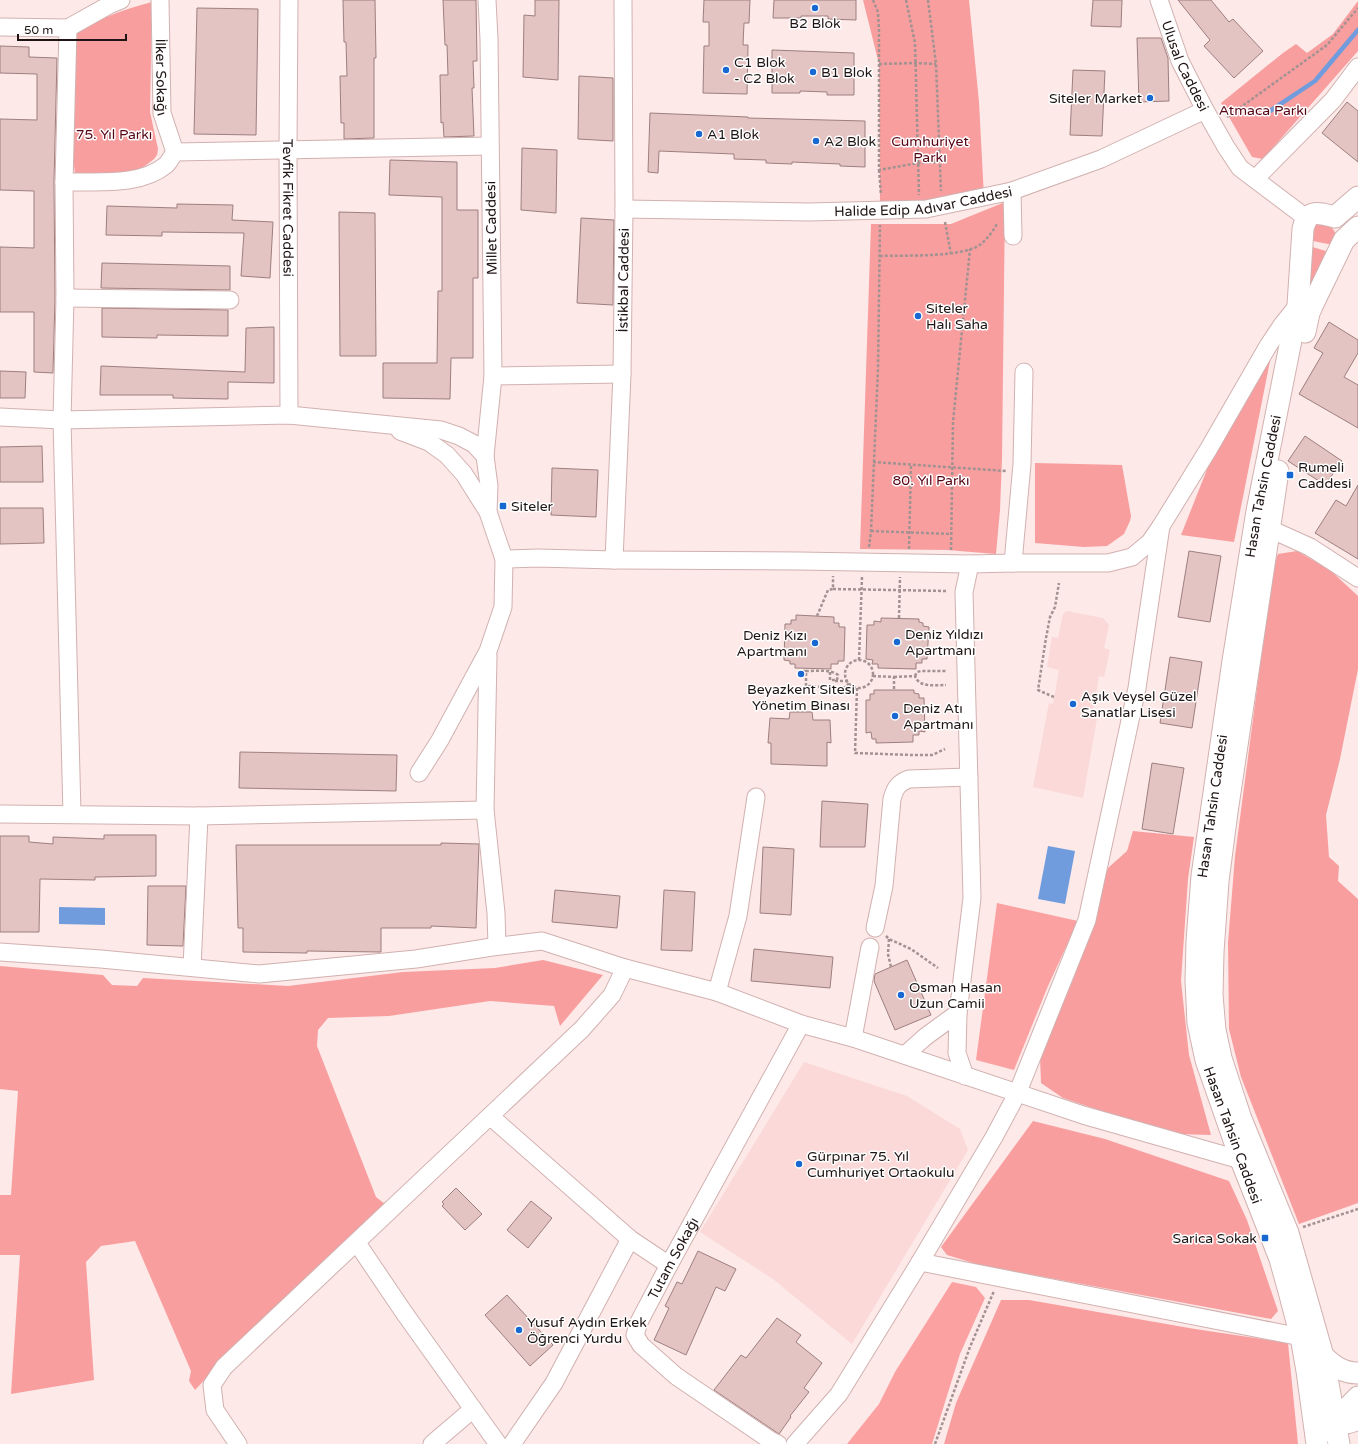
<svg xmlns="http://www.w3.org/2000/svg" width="1358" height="1444" font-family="'Varela Round',sans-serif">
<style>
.built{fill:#fad9d8}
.green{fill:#f89e9f}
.forest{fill:#fca1a2}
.water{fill:#709cde}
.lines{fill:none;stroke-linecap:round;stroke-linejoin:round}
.stream{stroke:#709cde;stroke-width:4.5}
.building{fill:#e4c3c3;stroke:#9d7f7f}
.minor-casing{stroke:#d1b1b0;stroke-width:19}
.major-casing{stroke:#d1b1b0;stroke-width:23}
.path{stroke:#a29291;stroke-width:2.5;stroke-dasharray:3 2;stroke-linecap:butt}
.minor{stroke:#fff;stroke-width:17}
.major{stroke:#fff;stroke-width:21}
.poi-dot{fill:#1868d2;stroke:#fff;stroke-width:1.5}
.labels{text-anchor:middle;stroke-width:3;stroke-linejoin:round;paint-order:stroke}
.poi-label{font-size:14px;fill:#1f1414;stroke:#fff;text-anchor:start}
.street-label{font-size:14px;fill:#1f1414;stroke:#fff}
.park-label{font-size:14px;fill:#560414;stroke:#fff}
</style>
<rect width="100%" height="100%" fill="#fde9e8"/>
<g class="built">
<polygon points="1067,611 1103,618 1109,625 1104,648 1110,650 1104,677 1099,676 1093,712 1098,713 1083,798 1033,787 1049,703 1053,704 1059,670 1047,667 1052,637 1058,638 1063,614"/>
<polygon points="804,1062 907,1096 960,1129 968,1150 852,1344 773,1279 700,1232"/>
</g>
<g class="green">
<polygon points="863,0 969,0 979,102 984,197 880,210 879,64"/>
<polygon points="1358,1 1358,51 1263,159 1252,157 1221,103 1283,53 1296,44 1307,53 1333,34"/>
<path d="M152,2l-2,110 8,37 -1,6 -3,4 -13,10 -12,6 -54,-1 -1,-8 -1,-135c26,-12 52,-22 79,-29z"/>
<polygon points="1005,202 1002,459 1000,510 996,554 947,550 860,549 871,224 951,224"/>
<polygon points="1312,222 1331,226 1336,234 1333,245 1313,241"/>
<polygon points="1306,245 1329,252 1317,283 1301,293"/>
<polygon points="1271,356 1234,542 1181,535 1214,452"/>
<polygon points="1035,463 1122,465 1131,516 1130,521 1124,534 1107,546 1084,547 1035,543"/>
<polygon points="1297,551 1330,570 1358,596 1358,669 1340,759 1326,815 1329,857 1339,866 1338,881 1358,899 1358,1203 1299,1224 1241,1077 1229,1029 1228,943 1235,856 1273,567 1278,554"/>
<polygon points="1133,831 1194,837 1188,879 1181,981 1189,1055 1211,1135 1176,1134 1146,1126 1063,1098 1041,1083 1040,1057 1075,975 1108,868 1127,851"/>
<polygon points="543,960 603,975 560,1026 554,1006 490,1001 389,1016 328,1018 318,1030 317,1046 376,1197 385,1204 227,1356 195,1390 189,1381 191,1371 135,1241 101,1246 86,1262 94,1380 11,1394 20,1255 0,1255 0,1195 11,1195 18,1091 0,1089 0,966 103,975 112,985 137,986 143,978 288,986 403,972 495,968"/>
<polygon points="1033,1121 1105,1139 1229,1181 1247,1220 1278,1311 1271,1319 980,1265 947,1255 941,1247"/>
<polygon points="1001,1300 1029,1300 1195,1329 1288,1343 1298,1444 944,1444 956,1403"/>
</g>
<g class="forest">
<polygon points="997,903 1078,921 1048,986 1014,1070 976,1060"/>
<polygon points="952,1282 976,1287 985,1298 960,1354 932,1444 847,1444 879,1404 895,1372"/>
</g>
<g class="water">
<polygon points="1048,846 1075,851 1065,904 1038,899"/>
<polygon points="59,907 105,908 105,925 59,924"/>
</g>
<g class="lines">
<polyline class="stream" points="1267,113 1315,81 1358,30"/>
</g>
<g class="building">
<polygon points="343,0 375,0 376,58 374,58 374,138 344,139 344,123 341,123 340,76 347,76 346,42 344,42"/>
<polygon points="443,0 476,0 477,61 473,61 474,88 472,88 474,136 444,137 443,122 441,123 440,75 448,75 447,45 445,45"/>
<polygon points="535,0 559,0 558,80 523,77 524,15 535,16"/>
<polygon points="704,0 750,0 749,23 744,23 743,45 748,45 747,94 703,93 704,46 709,46 709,22 703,22"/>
<polygon points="774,0 856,0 856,20 828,19 828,16 801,16 801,18 773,18"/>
<polygon points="1093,0 1122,0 1121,27 1091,26"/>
<polygon points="1178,0 1211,0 1229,22 1233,19 1263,51 1234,78 1204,46 1210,40"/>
<polygon points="197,8 258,9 256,135 194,134"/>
<polygon points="1137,38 1161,38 1168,58 1169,101 1139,102"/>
<polygon points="0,46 29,47 29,57 57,58 54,182 55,298 53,373 34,372 34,312 0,312 0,247 34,248 34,191 0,190 0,119 37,120 37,74 0,73"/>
<polygon points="772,50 854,53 854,95 827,95 827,92 800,91 800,93 772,93"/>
<polygon points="1073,70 1105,71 1102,136 1070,135"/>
<polygon points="579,76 613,78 613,141 578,139"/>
<polygon points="1347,102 1358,111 1358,162 1322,133"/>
<polygon points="650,113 748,117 748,118 865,121 865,167 840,166 840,164 792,162 792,164 766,163 766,160 734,159 734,154 659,151 658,173 648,172"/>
<polygon points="522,148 557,150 556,213 521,210"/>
<polygon points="390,160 457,162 457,210 478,210 478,278 473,278 473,358 451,358 450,399 383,398 383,363 437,363 438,291 442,291 442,197 389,195"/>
<polygon points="177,204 233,205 232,220 273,222 270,278 241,276 244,233 162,232 162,236 106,235 107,206 177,208"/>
<polygon points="339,212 375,213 376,356 340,356"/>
<polygon points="581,218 614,220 613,305 577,303"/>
<polygon points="102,263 230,266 230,290 101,288"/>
<polygon points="102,308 228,310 228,336 157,335 157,338 102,337"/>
<polygon points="1329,322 1358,340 1358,353 1344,377 1358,385 1358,428 1299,394 1323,353 1314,348"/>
<polygon points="274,327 274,383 228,382 228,399 173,398 173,395 100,395 101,366 245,372 246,328"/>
<polygon points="0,371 26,372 25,398 0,398"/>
<polygon points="1305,436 1342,461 1325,485 1288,461"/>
<polygon points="42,446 43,482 0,482 0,447"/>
<polygon points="552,468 598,470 596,517 551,515"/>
<polygon points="1358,485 1358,559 1315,533 1336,500 1346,506"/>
<polygon points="0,508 43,508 44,543 0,544"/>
<polygon points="1189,551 1221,556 1210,622 1178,617"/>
<polygon points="796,615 834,617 834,623 839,623 839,627 845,627 844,661 838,661 838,664 831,664 831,669 795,668 795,664 790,664 790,661 784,660 785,624 791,624 791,620 796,620"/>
<polygon points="881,618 919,619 919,622 923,623 923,626 929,627 927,659 922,659 922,663 916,663 916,669 878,668 878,664 872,664 873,660 866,659 867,625 874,625 874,621 881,622"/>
<polygon points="1170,657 1202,662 1192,728 1160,723"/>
<polygon points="874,690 914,690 914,693 919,694 919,698 924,698 925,732 919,731 919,735 913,735 913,742 876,743 876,739 872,739 871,732 866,733 866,700 870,700 870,694 874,694"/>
<polygon points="790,712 812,712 813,720 830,720 831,743 827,742 827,766 771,764 771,743 768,743 770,718 789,719"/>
<polygon points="240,752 397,755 396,791 239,788"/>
<polygon points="1152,763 1184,768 1173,834 1142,829"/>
<polygon points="822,801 868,804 865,847 820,847"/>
<polygon points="104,835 156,835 156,876 95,877 95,880 40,879 39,932 0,932 0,836 29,836 29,842 53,844 53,837 104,839"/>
<polygon points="441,843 479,844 476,928 431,926 431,928 381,928 381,952 307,951 307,953 243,952 243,928 238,928 236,845 441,845"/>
<polygon points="763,847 794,849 791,915 760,913"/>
<polygon points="148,886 186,886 183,946 147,945"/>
<polygon points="555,890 620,896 617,928 552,922"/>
<polygon points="664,890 695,892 692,951 661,950"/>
<polygon points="754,949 833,957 830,988 751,981"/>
<polygon points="907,960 931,1015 895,1030 874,981 875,974"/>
<polygon points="456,1188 482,1214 465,1230 442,1206 444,1204 442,1202"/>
<polygon points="531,1201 552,1218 528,1248 507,1230"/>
<polygon points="698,1251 736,1269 725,1291 716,1287 686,1355 654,1340 669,1308 665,1306 677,1282 682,1284"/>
<polygon points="507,1295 553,1345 530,1366 485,1315"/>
<polygon points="777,1318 801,1335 796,1342 822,1363 804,1388 809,1392 790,1416 791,1417 779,1434 714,1390 741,1355 746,1358"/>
</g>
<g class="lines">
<g class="minor-casing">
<g id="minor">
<path id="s1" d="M160,0l2,113 13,39"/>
<path id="s2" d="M289,0l-1,150 1,265"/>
<path id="s3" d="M1159,0l21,61 25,49 21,37 14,21 61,46 4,7"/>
<polyline points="0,27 68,28 64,182 65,298 62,420 72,814"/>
<polyline points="68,28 109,5 121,0"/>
<polyline points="1255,179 1333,100 1358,67"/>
<path d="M64,182c33,-1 75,5 102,-17 4,-4 6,-9 9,-13l315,-6"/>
<polyline points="1012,191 1013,236"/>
<path id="s4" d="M624,209l185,3 117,-3 86,-18 89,-32 104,-49"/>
<polyline points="65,298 230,300"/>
<polyline points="493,376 622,374"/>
<polyline points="0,417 62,420 289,415 441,430 459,436 474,444 485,456 489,486 488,512"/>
<polyline points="400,431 429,442 447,455 464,474 488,512 504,559 503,607 488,651 440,740 419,773"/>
<polyline points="485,456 493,376 489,39 487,0"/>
<polyline points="1270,529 1310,547 1358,578"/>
<polyline points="504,559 538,558 614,560 800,561 970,564 1013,563 1108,563 1132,557 1150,542 1161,526 1208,450 1268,346 1282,325 1298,305"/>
<path id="s5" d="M614,560l8,-186 2,-165 -1,-209"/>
<polyline points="1013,563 1022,464 1024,372"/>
<polyline points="488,656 485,810 496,913 497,946"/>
<polyline points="0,814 199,816 485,810"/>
<path d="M875,928l9,-42 8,-87c3,-11 6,-16 17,-20l60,-2"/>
<polyline points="0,952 101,959 259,974 416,959 492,947 542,941 625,968 717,992 801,1024 853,1038 1083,1115 1241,1160"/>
<polyline points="192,967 199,816"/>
<polyline points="717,992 738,916 756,797"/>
<polyline points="853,1038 870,947"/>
<polyline points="905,1055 925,1037 958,1013"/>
<polyline points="965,1076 957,1053 958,1013 972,898 964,592 970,564"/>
<polyline points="490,1116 630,1239 669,1265"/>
<polyline points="357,1243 405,1314 498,1444"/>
<polyline points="920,1262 1301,1337"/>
<polyline points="238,1444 215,1410 212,1385 224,1367 582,1029 612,995 625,968"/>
<polyline points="432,1444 473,1409"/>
<polyline points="512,1444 554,1383 630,1239"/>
<path id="s6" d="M778,1444l-8,-4 -94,-64 -35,-31 -6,-10 4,-13 30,-57 132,-241"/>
<polyline points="795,1444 839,1394 920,1262 994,1137 1017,1094 1087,920 1137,688 1161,526"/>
</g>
</g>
<g class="major-casing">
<g id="major">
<polyline points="1305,332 1309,313 1312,306 1344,240 1358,227"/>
<polyline points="1278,471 1227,812 1218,881 1213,952 1212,995 1215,1030 1221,1058 1241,1119 1288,1233 1323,1356 1339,1444"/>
<path d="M1323,1356c10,10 20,17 35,17"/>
<path d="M1328,1420c12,4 18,5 30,-1"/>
<polyline points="1329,1431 1334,1422 1358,1397"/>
<path id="s7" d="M1317,1444l-10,-73 -6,-34 -11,-42 -10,-36 -39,-99 -35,-100 -8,-37 -2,-42 1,-40 5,-65 31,-215 24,-150 41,-206 5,-76c5,-21 16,-16 32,-12l23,-20"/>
</g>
</g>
<g class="path">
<polyline points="873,0 878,12 879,30 879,170 918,163 939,162"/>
<polyline points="906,0 915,43 919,195"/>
<polyline points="928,0 936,64 941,191"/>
<polyline points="879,64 916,63 936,64"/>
<polyline points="1227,117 1327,45 1358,8"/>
<polyline points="879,170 881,195"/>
<polyline points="945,222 951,254"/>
<path d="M880,256c25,-1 83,2 101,-12 7,-6 12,-13 16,-20"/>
<polyline points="873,462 1006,471"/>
<polyline points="871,531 951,534"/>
<polyline points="869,547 871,531 878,369 880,225"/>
<polyline points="909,549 911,464"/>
<polyline points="951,550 953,422 970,249"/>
<polyline points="833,589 948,591"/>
<polyline points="817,616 828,590 833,589 833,576"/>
<polyline points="899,618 900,577"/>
<polyline points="859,660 862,577"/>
<circle cx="859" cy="674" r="14"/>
<polyline points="803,671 806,671 806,686 842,688 846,687 849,683"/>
<path d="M806,671c10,0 25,-2 32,4l-1,5h-7v-8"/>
<polyline points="873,676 894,677 894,690"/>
<polyline points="915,676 917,672 921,671 946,671"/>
<path d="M894,677l21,-1c4,12 20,9 31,9"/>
<polyline points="835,681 848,681"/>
<polyline points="857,688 855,753 913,755 932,755 945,749"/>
<polyline points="1054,697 1038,690 1046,638 1050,617 1055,607 1059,583"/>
<polyline points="886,936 889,939 911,949 938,968"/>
<polyline points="889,939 888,954 891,967"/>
<polyline points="1303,1227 1358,1209"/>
<polyline points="935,1444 970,1347 994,1291"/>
</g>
<use href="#minor" class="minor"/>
<use href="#major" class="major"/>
</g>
<g class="poi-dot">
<circle cx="815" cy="8" r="4"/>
<circle cx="726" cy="70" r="4"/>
<circle cx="813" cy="72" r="4"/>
<circle cx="1150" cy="98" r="4"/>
<circle cx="699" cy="134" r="4"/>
<circle cx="816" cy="141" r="4"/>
<circle cx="918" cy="316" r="4"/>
<rect x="1286" y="471" width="8" height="8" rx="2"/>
<rect x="499" y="502" width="8" height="8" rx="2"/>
<circle cx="897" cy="642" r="4"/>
<circle cx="815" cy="643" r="4"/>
<circle cx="801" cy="674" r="4"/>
<circle cx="1073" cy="704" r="4"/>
<circle cx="895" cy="716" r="4"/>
<circle cx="901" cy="995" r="4"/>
<circle cx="799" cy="1164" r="4"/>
<rect x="1261" y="1234" width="8" height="8" rx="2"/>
<circle cx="519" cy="1330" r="4"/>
</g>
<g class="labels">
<g class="poi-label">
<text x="815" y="28" text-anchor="middle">B2 Blok</text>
<text x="734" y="67">C1 Blok<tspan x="734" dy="16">- C2 Blok</tspan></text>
<text x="821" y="77">B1 Blok</text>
<text x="1142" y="103" text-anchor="end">Siteler Market</text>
<text x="707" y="139">A1 Blok</text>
<text x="824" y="146">A2 Blok</text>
<text x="926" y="313">Siteler<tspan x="926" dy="16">Halı Saha</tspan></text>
<text x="1298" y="472">Rumeli<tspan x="1298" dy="16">Caddesi</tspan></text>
<text x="511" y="511">Siteler</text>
<text x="905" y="639">Deniz Yıldızı<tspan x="905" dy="16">Apartmanı</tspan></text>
<text x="807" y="640" text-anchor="end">Deniz Kızı<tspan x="807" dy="16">Apartmanı</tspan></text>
<text x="801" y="694" text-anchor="middle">Beyazkent Sitesi<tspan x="801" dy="16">Yönetim Binası</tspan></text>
<text x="1081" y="701">Aşık Veysel Güzel<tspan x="1081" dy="16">Sanatlar Lisesi</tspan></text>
<text x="903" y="713">Deniz Atı<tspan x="903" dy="16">Apartmanı</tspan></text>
<text x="909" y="992">Osman Hasan<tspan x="909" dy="16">Uzun Camii</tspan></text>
<text x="807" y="1161">Gürpınar 75. Yıl<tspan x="807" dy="16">Cumhuriyet Ortaokulu</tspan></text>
<text x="1257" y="1243" text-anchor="end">Sarica Sokak</text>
<text x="527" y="1327">Yusuf Aydın Erkek<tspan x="527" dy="16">Öğrenci Yurdu</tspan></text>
</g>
<g class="street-label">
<text dy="5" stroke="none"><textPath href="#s3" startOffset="71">Ulusal Caddesi</textPath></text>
<text dy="5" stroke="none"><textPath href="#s1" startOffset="77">İlker Sokağı</textPath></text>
<text dy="5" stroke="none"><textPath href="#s4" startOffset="300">Halide Edip Adıvar Caddesi</textPath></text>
<text dy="5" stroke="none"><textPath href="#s2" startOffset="208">Tevfik Fikret Caddesi</textPath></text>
<text transform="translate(491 228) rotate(-91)" y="5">Millet Caddesi</text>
<text dy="5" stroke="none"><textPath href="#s5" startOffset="280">İstikbal Caddesi</textPath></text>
<text dy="5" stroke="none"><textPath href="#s7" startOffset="981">Hasan Tahsin Caddesi</textPath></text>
<text dy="5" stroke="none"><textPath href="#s7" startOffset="657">Hasan Tahsin Caddesi</textPath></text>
<text transform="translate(1233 1135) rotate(70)" y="5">Hasan Tahsin Caddesi</text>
<text dy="5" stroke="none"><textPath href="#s6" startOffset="267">Tutam Sokağı</textPath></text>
</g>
<g class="park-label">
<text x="1263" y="115">Atmaca Parkı</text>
<text x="114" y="139">75. Yıl Parkı</text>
<text x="930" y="146">Cumhuriyet<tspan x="930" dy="16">Parkı</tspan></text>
<text x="931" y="485">80. Yıl Parkı</text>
</g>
</g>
<path d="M18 34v6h108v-6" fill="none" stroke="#1f1414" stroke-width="2"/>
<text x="24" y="34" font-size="12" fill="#1f1414" stroke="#ffffff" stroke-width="3" paint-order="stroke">50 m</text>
</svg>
